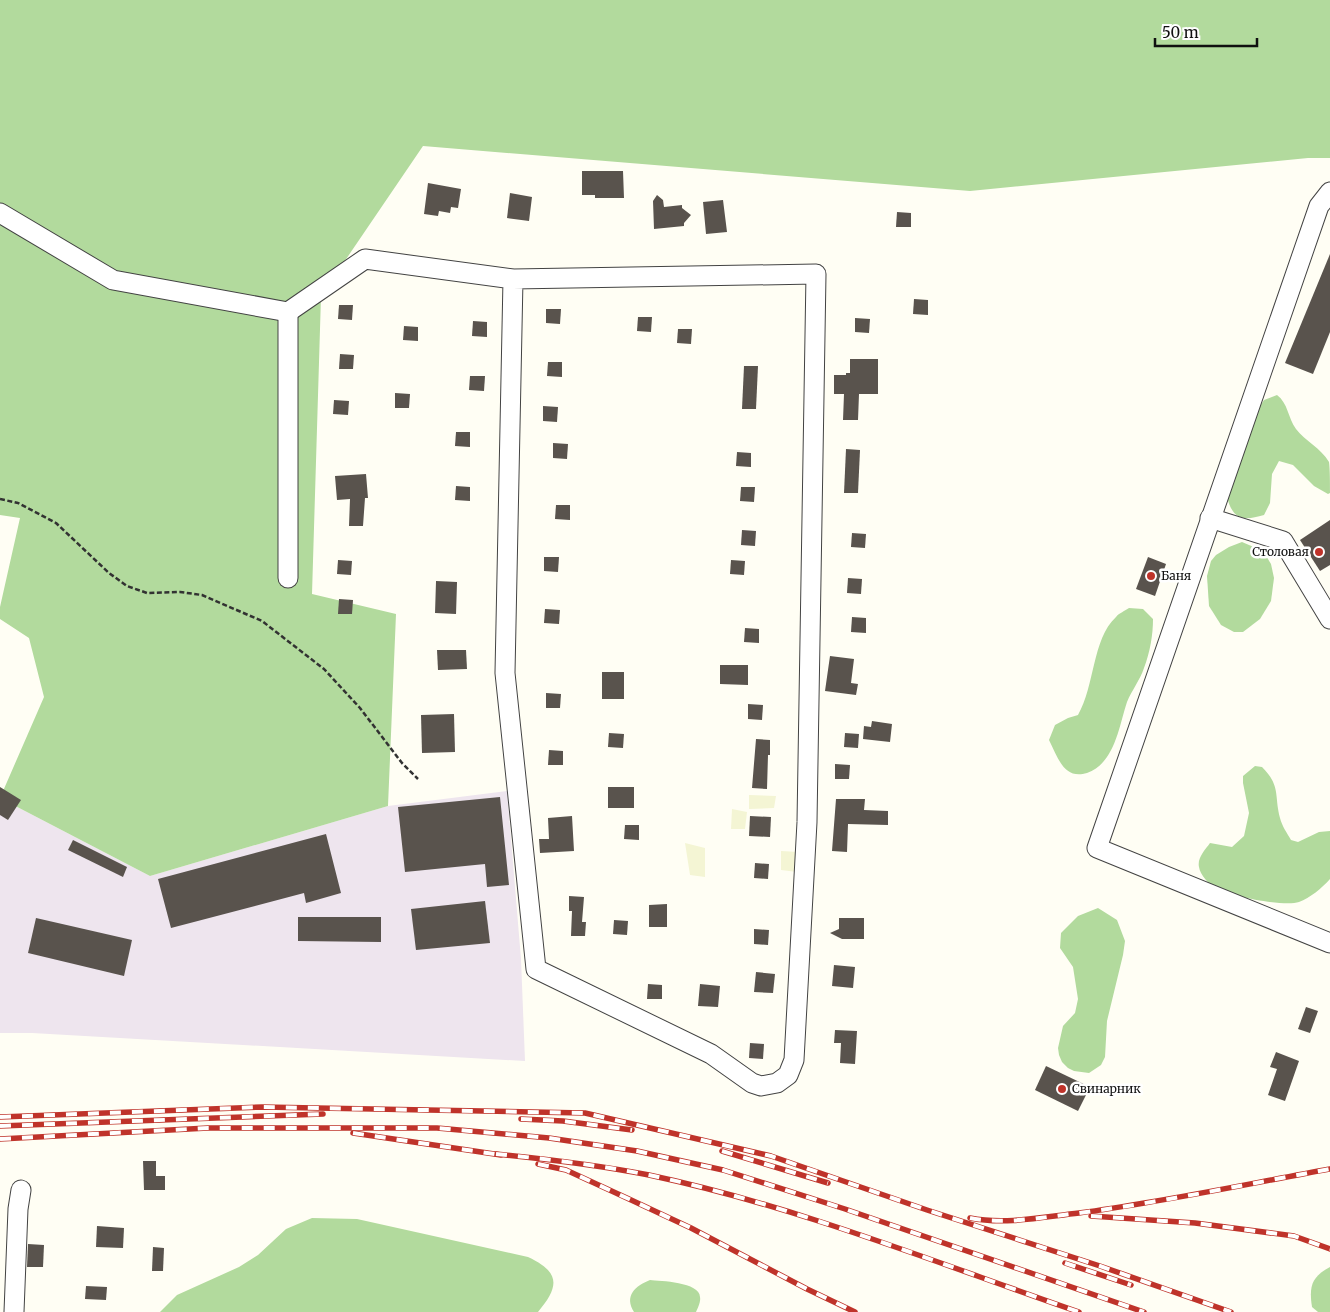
<svg xmlns="http://www.w3.org/2000/svg" width="1330" height="1312" font-family="Merriweather,serif">
<style>
.industrial{fill:#eee5ee}
.farmland{fill:#f4f5d4}
.forest{fill:#b2da9d}
.building{fill:#59534d}
.lines{fill:none;stroke-linecap:round;stroke-linejoin:round}
.minor-casing{stroke:#434343;stroke-width:21}
.path{stroke:#323232;stroke-width:2.5;stroke-dasharray:5 2.5;stroke-linecap:butt}
.minor{stroke:#fff;stroke-width:19}
.rail-casing{stroke:#bf332a;stroke-width:5.5}
.rail{stroke:#fff;stroke-width:4;stroke-dasharray:11;stroke-linecap:butt}
.poi-dot{fill:#bf332a;stroke:#fff;stroke-width:2}
.labels{text-anchor:middle;stroke-width:5;stroke-linejoin:round;paint-order:stroke}
.poi-label{font-size:12px;fill:#101010;stroke:#fff;text-anchor:start}
</style>
<rect width="100%" height="100%" fill="#fffef4"/>
<polygon class="industrial" points="507,791 521,959 525,1061 32,1033 0,1033 0,798 150,876 388,806"/>
<g class="farmland">
<polygon points="749,795 776,796 774,808 749,809"/>
<polygon points="732,809 747,812 745,829 731,829"/>
<polygon points="685,843 705,848 705,877 690,875"/>
<polygon points="781,851 799,852 797,872 781,870"/>
</g>
<g class="forest">
<polygon points="0,0 1330,0 1330,158 1308,158 970,191 423,146 321,296 312,594 396,614 388,806 150,876 0,798 44,697 29,638 0,619 0,607 20,518 0,515"/>
<path d="M1277,395c11,8 11,23 19,34 9,12 25,19 33,33 1,7 1,22 1,31l-2,1 -14,-8 -21,-21 -14,-4 -7,13 -2,29 -6,12c-21,6 -31,5 -37,-18l33,-91 4,-6z"/>
<polygon points="1242,542 1263,551 1271,564 1274,578 1271,601 1260,619 1243,632 1234,632 1221,625 1209,606 1207,576 1211,561 1216,555 1229,547"/>
<path d="M1129,608l14,1 10,10c0,16 -3,33 -9,49 -4,12 -12,22 -17,34 -8,24 -12,61 -40,71 -23,7 -29,-15 -38,-33l6,-15 13,-7 10,-3c17,-29 14,-76 38,-98 3,-4 9,-6 13,-9z"/>
<path d="M1255,766l7,1c19,19 12,28 18,51 2,8 7,15 11,22l7,2 21,-10 11,-1v48c-8,9 -20,19 -31,23 -15,5 -70,-6 -84,-14 -6,-4 -15,-13 -16,-21 -2,-9 6,-17 11,-24l22,4 12,-11 5,-23 -6,-30v-7z"/>
<polygon points="1098,908 1117,920 1125,941 1123,955 1107,1021 1105,1057 1101,1065 1089,1073 1074,1071 1068,1068 1062,1062 1059,1055 1058,1048 1063,1026 1075,1013 1078,999 1073,967 1060,948 1061,933 1078,916"/>
<path d="M312,1218l45,1 171,38c32,15 32,29 10,55h-378l17,-17 62,-28 19,-12 28,-26z"/>
<path d="M1330,1267v45h-12l-6,-5c-3,-20 -1,-30 18,-40z"/>
<path d="M650,1280c10,1 50,2 50,17 1,4 -2,11 -4,15h-62c-10,-16 1,-26 16,-32z"/>
</g>
<g class="building">
<polygon points="582,171 623,171 624,198 595,198 595,195 582,195"/>
<polygon points="428,183 461,189 458,208 451,207 450,213 439,211 438,216 424,214"/>
<polygon points="510,193 532,197 529,221 507,218"/>
<polygon points="657,195 663,200 664,207 682,205 682,208 691,215 684,223 684,226 654,229 653,201"/>
<polygon points="723,200 727,232 706,234 703,202"/>
<polygon points="897,212 911,213 911,227 896,227"/>
<polygon points="1330,254 1330,332 1313,374 1285,363"/>
<polygon points="914,299 928,300 928,315 913,314"/>
<polygon points="339,305 353,305 352,320 338,319"/>
<polygon points="546,309 561,309 560,324 546,323"/>
<polygon points="638,317 652,317 651,332 637,331"/>
<polygon points="855,318 870,319 869,333 855,332"/>
<polygon points="473,321 487,322 487,337 472,336"/>
<polygon points="404,326 418,327 418,341 403,340"/>
<polygon points="678,329 692,329 691,344 677,343"/>
<polygon points="340,354 354,355 353,369 339,369"/>
<polygon points="850,359 878,359 878,394 859,394 858,420 843,420 844,394 834,394 834,375 846,375 846,373 850,373"/>
<polygon points="548,362 562,362 562,377 547,376"/>
<polygon points="744,366 758,366 756,409 742,409"/>
<polygon points="470,376 485,376 484,391 469,390"/>
<polygon points="395,393 410,394 409,408 395,408"/>
<polygon points="334,400 349,401 348,415 333,414"/>
<polygon points="543,406 558,407 557,422 543,421"/>
<polygon points="456,432 470,432 470,447 455,446"/>
<polygon points="553,443 568,444 567,459 553,458"/>
<polygon points="846,449 860,450 858,493 844,493"/>
<polygon points="737,452 751,453 751,467 736,466"/>
<polygon points="366,474 368,498 365,498 363,526 349,526 350,499 337,500 335,476"/>
<polygon points="456,486 470,487 470,501 455,500"/>
<polygon points="741,487 755,487 754,502 740,501"/>
<polygon points="556,505 570,505 570,520 555,519"/>
<polygon points="1330,520 1330,565 1320,571 1300,540"/>
<polygon points="742,530 756,531 755,546 741,545"/>
<polygon points="852,533 866,534 865,548 851,547"/>
<polygon points="544,557 559,557 558,572 544,571"/>
<polygon points="1148,557 1166,564 1155,596 1136,589"/>
<polygon points="338,560 352,561 351,575 337,574"/>
<polygon points="731,560 745,561 744,575 730,574"/>
<polygon points="848,578 862,579 861,594 847,593"/>
<polygon points="436,581 457,582 456,614 435,613"/>
<polygon points="339,599 353,600 352,614 338,614"/>
<polygon points="545,609 560,610 559,624 544,623"/>
<polygon points="852,617 866,618 866,633 851,632"/>
<polygon points="745,628 759,629 759,643 744,642"/>
<polygon points="437,650 466,650 467,669 438,670"/>
<polygon points="830,656 854,659 851,683 858,684 856,695 825,691"/>
<polygon points="720,665 748,665 748,685 720,684"/>
<rect x="602" y="672" width="22" height="27"/>
<polygon points="546,693 561,694 560,708 546,708"/>
<polygon points="748,704 763,705 762,720 748,719"/>
<polygon points="454,714 455,752 422,753 421,715"/>
<polygon points="872,721 892,724 890,742 863,739 864,726 871,727"/>
<polygon points="609,733 624,734 623,748 608,747"/>
<polygon points="845,733 859,734 858,748 844,747"/>
<polygon points="756,739 770,740 770,755 768,755 767,789 752,788"/>
<polygon points="549,750 563,751 563,765 548,765"/>
<polygon points="835,764 850,765 849,779 835,779"/>
<polygon points="0,787 21,800 8,820 0,815"/>
<rect x="608" y="787" width="26" height="21"/>
<polygon points="500,797 509,885 487,887 485,864 405,872 398,807"/>
<polygon points="836,799 865,799 864,810 888,811 888,825 848,824 847,852 832,851"/>
<polygon points="572,816 574,851 540,853 539,839 549,839 548,818"/>
<polygon points="750,816 771,817 770,837 749,836"/>
<polygon points="625,825 639,825 639,840 624,839"/>
<polygon points="326,834 341,893 306,903 304,893 171,928 158,879"/>
<polygon points="73,840 127,867 123,877 68,850"/>
<polygon points="755,863 769,864 768,879 754,878"/>
<polygon points="569,896 584,897 582,922 586,922 585,936 571,936 572,911 569,911"/>
<polygon points="485,901 490,943 416,950 411,909"/>
<polygon points="667,904 667,927 649,927 649,905"/>
<polygon points="298,917 381,917 381,942 298,941"/>
<polygon points="36,918 132,940 124,976 28,953"/>
<polygon points="839,918 864,918 864,939 842,939 830,933 839,929"/>
<polygon points="614,920 628,921 627,935 613,934"/>
<polygon points="754,929 769,930 768,945 754,944"/>
<polygon points="834,965 855,967 853,988 832,986"/>
<polygon points="756,972 775,974 773,993 754,992"/>
<polygon points="648,984 662,985 662,999 647,999"/>
<polygon points="700,984 720,986 718,1007 698,1006"/>
<polygon points="1306,1007 1318,1011 1310,1033 1298,1029"/>
<polygon points="835,1030 857,1031 855,1064 840,1063 841,1043 834,1043"/>
<polygon points="750,1043 764,1044 763,1059 749,1058"/>
<polygon points="1276,1052 1299,1061 1285,1101 1268,1095 1277,1069 1270,1067"/>
<polygon points="1046,1066 1090,1087 1078,1111 1035,1090"/>
<polygon points="143,1161 156,1161 156,1176 165,1176 165,1190 144,1190"/>
<polygon points="97,1226 124,1228 123,1248 96,1247"/>
<polygon points="28,1244 44,1245 43,1267 27,1267"/>
<polygon points="153,1247 164,1248 163,1271 152,1271"/>
<polygon points="86,1286 107,1287 106,1300 85,1299"/>
</g>
<g class="lines">
<g class="minor-casing">
<g id="minor">
<polyline points="1330,192 1319,206 1097,848 1330,943"/>
<polyline points="0,213 113,280 288,312 365,259 513,279 505,673 536,969 711,1054 752,1083 761,1086 777,1083 788,1075 794,1060 807,822 816,274 513,279"/>
<polyline points="1210,518 1283,541 1330,619"/>
<polyline points="288,578 288,312"/>
<polyline points="14,1312 18,1209 21,1190"/>
</g>
</g>
<polyline class="path" points="0,499 18,503 56,523 109,573 127,586 147,593 180,592 202,595 262,621 324,669 360,708 402,763 418,779"/>
<use href="#minor" class="minor"/>
<g class="rail-casing">
<g id="rail">
<polyline points="0,1117 262,1107 585,1113 771,1156 927,1210 1100,1266 1231,1312"/>
<polyline points="521,1119 563,1121 632,1130"/>
<polyline points="0,1126 323,1114"/>
<polyline points="353,1133 501,1155"/>
<polyline points="0,1139 208,1128 437,1128 549,1138 637,1151 723,1170 845,1209 1144,1312"/>
<polyline points="722,1151 828,1183"/>
<path d="M496,1154c51,5 102,11 153,21 147,31 288,88 430,137"/>
<polyline points="538,1164 566,1170 629,1199 691,1228 807,1289 855,1312"/>
<polyline points="1091,1216 1195,1223 1294,1236 1330,1249"/>
<path d="M970,1218c36,7 73,-1 109,-5 84,-11 168,-29 251,-44"/>
<polyline points="1065,1263 1131,1285"/>
</g>
</g>
<use href="#rail" class="rail"/>
</g>
<g class="poi-dot">
<circle cx="1319" cy="552" r="5"/>
<circle cx="1151" cy="576" r="5"/>
<circle cx="1062" cy="1089" r="5"/>
</g>
<g class="labels">
<g class="poi-label">
<text x="1309" y="556" text-anchor="end">Столовая</text>
<text x="1161" y="580">Баня</text>
<text x="1072" y="1093">Свинарник</text>
</g>
</g>
<path d="M1155 38v8h102v-8" fill="none" stroke="#101010" stroke-width="2.5"/>
<text x="1162" y="38" font-size="15" fill="#101010" stroke="#ffffff" stroke-width="4" paint-order="stroke">50 m</text>
</svg>
